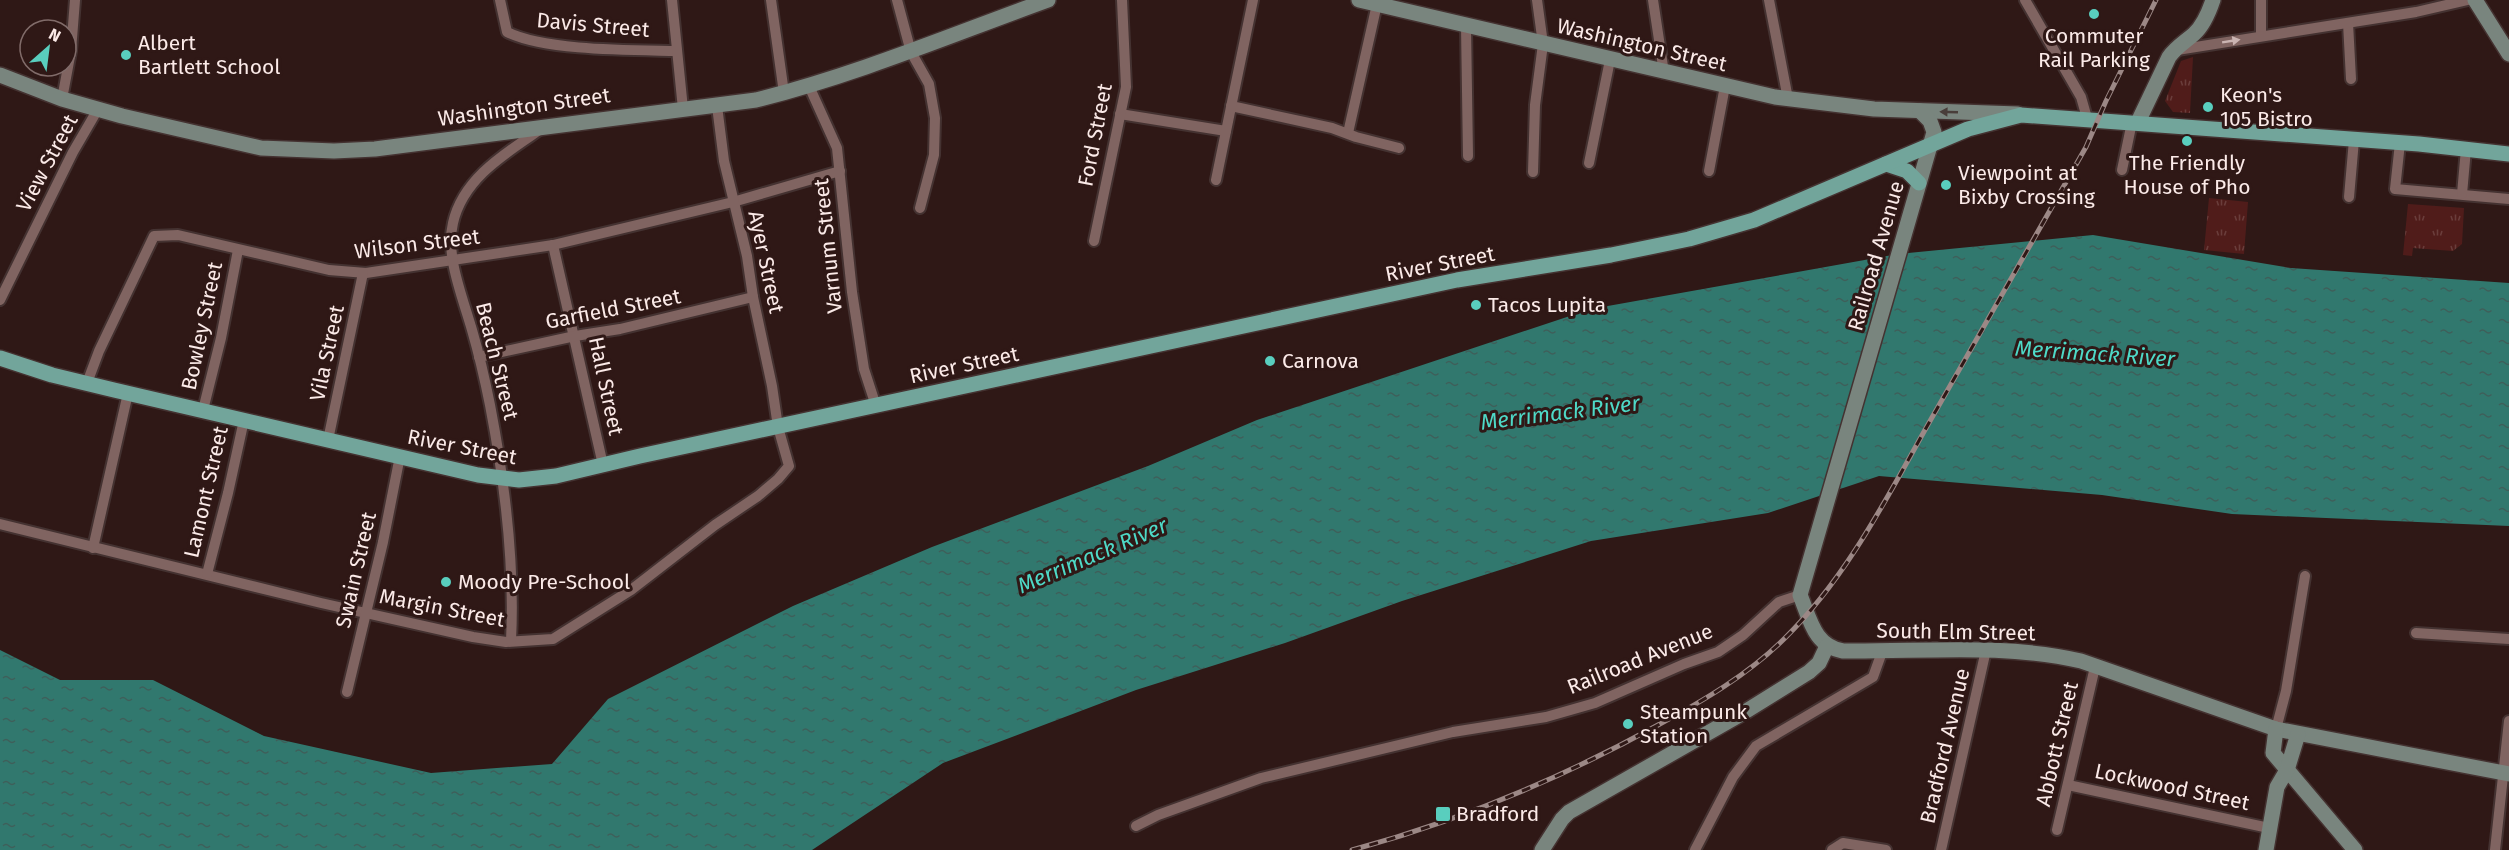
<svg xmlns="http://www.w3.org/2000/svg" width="2509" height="850" font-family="'Fira Sans',sans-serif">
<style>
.park{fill:url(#park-tufts)}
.water{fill:url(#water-ripples)}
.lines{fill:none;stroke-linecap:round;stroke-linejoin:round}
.street-casing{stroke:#443231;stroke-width:14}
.secondary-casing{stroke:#443231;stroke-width:18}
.primary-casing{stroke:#443231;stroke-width:18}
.street{stroke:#806461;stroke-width:10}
.secondary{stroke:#79857e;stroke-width:15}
.primary{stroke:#72a59b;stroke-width:15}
.rail-casing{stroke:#9c8886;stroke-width:5}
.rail{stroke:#2f1816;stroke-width:3;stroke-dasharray:9;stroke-linecap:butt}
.oneway{fill:#cab4b2}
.oneway2{fill:#493e3a}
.poi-dot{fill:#59cebe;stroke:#2f1816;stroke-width:2}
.labels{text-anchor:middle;stroke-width:6;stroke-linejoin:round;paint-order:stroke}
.street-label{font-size:21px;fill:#fbeae8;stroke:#2f1816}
.poi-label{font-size:21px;fill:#fbeae8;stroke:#2f1816;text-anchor:start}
.water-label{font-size:22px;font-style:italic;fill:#4ed9c7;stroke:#2f1816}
</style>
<defs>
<pattern id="park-tufts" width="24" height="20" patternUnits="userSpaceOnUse" patternTransform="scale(1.5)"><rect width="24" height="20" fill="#501c1a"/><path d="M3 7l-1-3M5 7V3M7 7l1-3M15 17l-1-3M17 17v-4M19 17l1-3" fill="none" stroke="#6a3d3b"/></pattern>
<pattern id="water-ripples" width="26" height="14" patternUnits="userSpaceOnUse" patternTransform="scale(1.5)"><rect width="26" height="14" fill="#31786e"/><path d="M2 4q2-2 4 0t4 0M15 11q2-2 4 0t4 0" fill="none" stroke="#3e5f5a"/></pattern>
</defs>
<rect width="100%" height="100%" fill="#2f1816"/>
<g class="park">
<polygon points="2193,57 2190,113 2173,112 2165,101 2181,61"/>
<polygon points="2209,198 2248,202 2244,254 2204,250"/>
<polygon points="2408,204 2464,208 2462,244 2453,251 2413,248 2412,256 2403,255"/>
</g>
<polygon class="water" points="2093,235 2291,268 2509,283 2509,526 2232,514 2102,495 1879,476 1768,513 1591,541 1402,601 1285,643 1136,690 943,763 812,850 0,850 0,650 60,680 153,680 264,736 431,773 552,764 608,699 793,606 932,547 1148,466 1257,420 1591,309 1898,254"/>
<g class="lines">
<g class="street-casing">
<g id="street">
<path d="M500,0l7,32c38,19 125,18 169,19"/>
<polyline points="672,0 683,109"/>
<polyline points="771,0 784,93"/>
<polyline points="897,0 911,52 929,84 935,118 934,155 920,208"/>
<polyline points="1653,0 1664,73"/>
<polyline points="1769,0 1788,99"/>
<polyline points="2025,0 2081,97 2087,118"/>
<polyline points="2348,23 2351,79"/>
<polyline points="1466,26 1468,156"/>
<polyline points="2261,36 2261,0"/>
<polyline points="2177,50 2416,12 2468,0"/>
<polyline points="809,86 837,148 852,292 864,369 876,406"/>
<polyline points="62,99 71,51 75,0"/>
<polyline points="1231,106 1332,128 1356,137 1399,148"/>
<polyline points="1120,114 1226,131"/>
<polyline points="1348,133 1377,4"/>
<polyline points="2400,143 2395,189 2509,199"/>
<polyline points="1589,163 1610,60"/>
<polyline points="2122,170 2132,122"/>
<polyline points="1709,171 1725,86"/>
<polyline points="1533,172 1535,105 1543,44 1537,0"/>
<polyline points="1216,180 1253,0"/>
<polyline points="2462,194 2466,149"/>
<polyline points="2349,197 2354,140"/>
<polyline points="1094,241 1126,87 1122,0"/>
<polyline points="553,245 603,465"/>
<polyline points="0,300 73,152 98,109"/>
<polyline points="479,357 575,336 620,329 753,297"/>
<polyline points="87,383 99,351 154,236 178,235 329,270 366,273 553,245 733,202 840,171"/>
<polyline points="203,410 221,338 238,250"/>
<polyline points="328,440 363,273"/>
<polyline points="0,524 321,603 473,637 506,642 553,639 631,590 715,525 758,496 778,479 789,466 778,427 772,386 753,297 747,256 724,161 717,106"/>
<polyline points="93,548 128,393"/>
<polyline points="207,574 228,493 244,420"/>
<polyline points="2416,633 2509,639"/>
<path d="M511,641c4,-79 -6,-158 -21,-236 -5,-25 -11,-51 -18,-75 -9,-32 -27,-74 -19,-107 10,-45 53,-70 88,-94"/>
<polyline points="347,692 383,542 400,456"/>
<polyline points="2276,729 2286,691 2305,576"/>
<polyline points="2068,785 2269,828"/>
<polyline points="1136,826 1158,815 1261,778 1453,732 1546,717 1595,703 1684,664 1718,652 1743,635 1779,602 1800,595"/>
<polyline points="2057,830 2095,667"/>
<polyline points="1695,850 1733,777 1756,746 1873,677 1882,652"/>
<polyline points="1832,850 1843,843 1886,850"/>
<polyline points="1941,850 1986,650"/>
<polyline points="2495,850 2509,721"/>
</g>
</g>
<g class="secondary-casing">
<g id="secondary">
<polyline points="1359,0 1775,97 1874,109 2018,114"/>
<polyline points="2475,0 2509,54"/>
<path d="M0,75l62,24 60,17 139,32 73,3 41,-2 381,-49c100,-25 195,-65 292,-100"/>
<path d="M1920,111l10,10 4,11 -134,463c10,24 14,51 43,56 79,1 161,-8 238,10l195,68 233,45"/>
<path d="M2138,122l31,-65c7,-10 16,-15 25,-23 10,-9 15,-22 19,-34"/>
<polyline points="2276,729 2273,753 2355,850"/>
<polyline points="1542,850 1562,819 1569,812 1743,713 1809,672 1819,663 1827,646"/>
<polyline points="2266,850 2277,787 2287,770 2298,734"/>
</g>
</g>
<g class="primary-casing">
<g id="primary">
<polyline points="1886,164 1907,171 1919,183"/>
<polyline points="0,358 52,375 114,390 478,475 519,480 556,476 640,456 1457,280 1611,255 1689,239 1754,220 1968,129 2021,115 2419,144 2509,154"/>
</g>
</g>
<use href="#street" class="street"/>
<use href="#secondary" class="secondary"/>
<use href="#primary" class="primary"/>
<g class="rail-casing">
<path id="rail" d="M1352,850c107,-29 208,-71 306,-125 45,-24 91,-51 127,-87 63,-62 102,-141 145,-217 52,-91 104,-182 156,-274l20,-46 50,-101"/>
</g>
<use href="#rail" class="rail"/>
</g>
<defs><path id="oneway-solid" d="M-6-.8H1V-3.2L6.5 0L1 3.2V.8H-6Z" transform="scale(1.5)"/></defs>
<use class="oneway" href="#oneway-solid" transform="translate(2231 41) rotate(-9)"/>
<use class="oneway2" href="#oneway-solid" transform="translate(1949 112) rotate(-178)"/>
<g class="poi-dot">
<circle cx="2094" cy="14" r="6"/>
<circle cx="126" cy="55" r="6"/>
<circle cx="2208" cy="107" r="6"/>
<circle cx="2187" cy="141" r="6"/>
<circle cx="1946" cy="185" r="6"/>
<circle cx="1476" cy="305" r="6"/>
<circle cx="1270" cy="361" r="6"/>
<circle cx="446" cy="582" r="6"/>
<circle cx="1628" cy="724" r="6"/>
<rect x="1435" y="806" width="16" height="16" rx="3"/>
</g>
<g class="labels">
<g class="street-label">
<text transform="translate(593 25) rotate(5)" y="7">Davis Street</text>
<text transform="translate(1642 45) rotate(13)" y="7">Washington Street</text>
<text transform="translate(524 107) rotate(-8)" y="7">Washington Street</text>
<text transform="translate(1095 135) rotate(-79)" y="7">Ford Street</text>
<text transform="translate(47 163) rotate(-62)" y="7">View Street</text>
<text transform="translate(417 244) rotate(-7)" y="7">Wilson Street</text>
<text transform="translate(828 246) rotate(-96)" y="7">Varnum Street</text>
<text transform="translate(1876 256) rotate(-74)" y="7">Railroad Avenue</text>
<text transform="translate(766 262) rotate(78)" y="7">Ayer Street</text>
<text transform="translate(1440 264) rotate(-11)" y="7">River Street</text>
<text transform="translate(613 309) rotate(-11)" y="7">Garfield Street</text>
<text transform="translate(202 326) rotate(-78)" y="7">Bowley Street</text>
<text transform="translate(327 353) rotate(-78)" y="7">Vila Street</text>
<text transform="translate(497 361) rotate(76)" y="7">Beach Street</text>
<text transform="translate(964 365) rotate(-12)" y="7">River Street</text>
<text transform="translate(606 386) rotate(78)" y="7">Hall Street</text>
<text transform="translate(462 447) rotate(11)" y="7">River Street</text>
<text transform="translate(206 492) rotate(-77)" y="7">Lamont Street</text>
<text transform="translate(356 570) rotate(-77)" y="7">Swain Street</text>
<text transform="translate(442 608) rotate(11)" y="7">Margin Street</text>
<text transform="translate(1956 632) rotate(1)" y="7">South Elm Street</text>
<text transform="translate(1640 659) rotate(-22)" y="7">Railroad Avenue</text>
<text transform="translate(2057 744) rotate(-77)" y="7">Abbott Street</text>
<text transform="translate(1945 746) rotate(-77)" y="7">Bradford Avenue</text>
<text transform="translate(2172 787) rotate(12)" y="7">Lockwood Street</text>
</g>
<g class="poi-label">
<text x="2094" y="43" text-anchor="middle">Commuter<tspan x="2094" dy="24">Rail Parking</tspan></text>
<text x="138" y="50">Albert<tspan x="138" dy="24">Bartlett School</tspan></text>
<text x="2220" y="102">Keon's<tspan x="2220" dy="24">105 Bistro</tspan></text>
<text x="2187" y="170" text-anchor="middle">The Friendly<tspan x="2187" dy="24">House of Pho</tspan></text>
<text x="1958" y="180">Viewpoint at<tspan x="1958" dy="24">Bixby Crossing</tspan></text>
<text x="1488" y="312">Tacos Lupita</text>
<text x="1282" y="368">Carnova</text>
<text x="458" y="589">Moody Pre-School</text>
<text x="1640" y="719">Steampunk<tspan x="1640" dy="24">Station</tspan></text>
<text x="1456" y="821">Bradford</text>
</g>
<g class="water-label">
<text transform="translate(2095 353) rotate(4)" y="8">Merrimack River</text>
<text transform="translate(1560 412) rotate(-7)" y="8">Merrimack River</text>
<text transform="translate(1092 555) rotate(-23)" y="8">Merrimack River</text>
</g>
</g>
<g transform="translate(48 48) rotate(28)"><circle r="28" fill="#2f1816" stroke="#816c6a" stroke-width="1.5"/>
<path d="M0-4.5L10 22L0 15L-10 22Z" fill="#59cebe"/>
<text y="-9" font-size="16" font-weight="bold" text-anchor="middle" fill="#fbeae8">N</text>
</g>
</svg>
